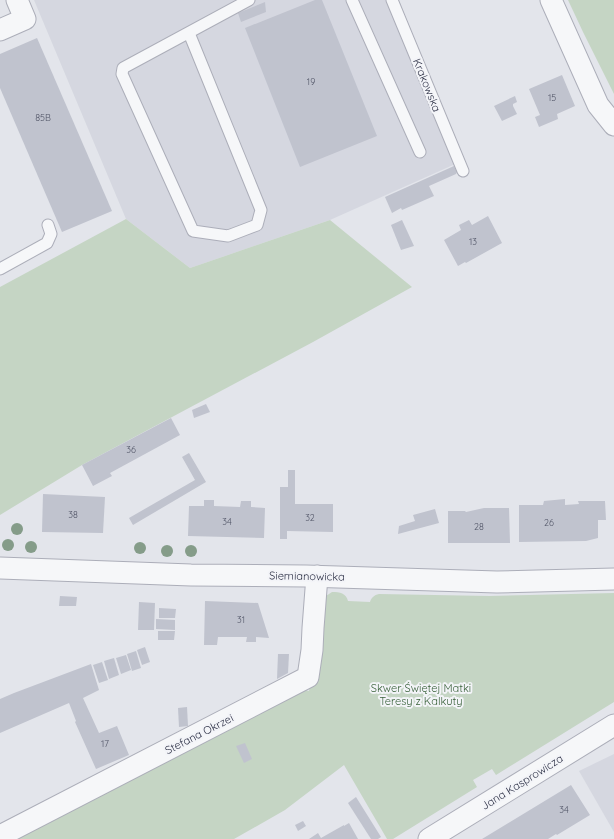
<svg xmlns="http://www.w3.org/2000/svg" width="614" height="839" font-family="Quicksand,sans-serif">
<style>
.built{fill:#d5d7e0}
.green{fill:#c5d5c4}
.building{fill:#c0c3ce}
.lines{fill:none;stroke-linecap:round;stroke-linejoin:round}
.service-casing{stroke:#acaeb9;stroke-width:13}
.minor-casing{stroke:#acaeb9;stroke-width:23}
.service{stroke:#f6f7f9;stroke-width:11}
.minor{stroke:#f6f7f9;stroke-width:21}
.tree{fill:#859c89}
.labels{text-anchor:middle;stroke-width:4;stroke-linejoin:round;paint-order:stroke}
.number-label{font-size:9px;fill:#505466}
.street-label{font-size:11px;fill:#2b2f44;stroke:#f3f4f8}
.park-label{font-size:11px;fill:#386039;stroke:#f3f4f8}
</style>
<rect width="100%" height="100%" fill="#e3e5eb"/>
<g class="built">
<polygon points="34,0 399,0 462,161 330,220 190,268 126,219"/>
<polygon points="614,754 614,832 579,771"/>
</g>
<g class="green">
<polygon points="568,0 614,0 614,94 583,32"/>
<polygon points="126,219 190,268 330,220 412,287 313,342 82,465 0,515 0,287"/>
<path d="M332,592c8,0 14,1 16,9l22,1c1,-4 4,-7 9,-8l110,2 125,-3v109l-118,73 -4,-6 -19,11 4,7 -84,52h-6l-43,-74 -59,45 -51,29h-226l288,-151 13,3 14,-90 3,-5z"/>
</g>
<g class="building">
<polygon points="315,0 322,0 377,136 300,167 245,28"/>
<polygon points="265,2 266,12 241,22 238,13"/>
<polygon points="37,38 112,211 62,232 0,88 0,54"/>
<polygon points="562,75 575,106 557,114 558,119 539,127 535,117 540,115 529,89"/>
<polygon points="515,96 517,102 513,104 513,106 517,114 502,121 494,106"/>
<polygon points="454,166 457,172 456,174 429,186 434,196 402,210 401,208 392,213 385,197"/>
<polygon points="488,216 502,243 466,263 465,262 458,266 444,240 461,230 459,225 469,220 472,225"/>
<polygon points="402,220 414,246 401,250 391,225"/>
<polygon points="206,404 210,412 194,418 192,410"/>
<polygon points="171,418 180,435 110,473 112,476 93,486 82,465"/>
<polygon points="189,453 206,482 133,525 129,518 195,480 182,457"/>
<polygon points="288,470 295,470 295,504 333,504 333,532 287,531 287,539 280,539 280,487 288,487"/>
<polygon points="43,494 105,497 103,533 42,532"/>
<polygon points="565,499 565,505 579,504 578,501 605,501 606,520 598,520 598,538 586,541 519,542 519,505 543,505 544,501"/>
<polygon points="204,500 214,500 214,506 240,507 241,501 251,501 251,507 265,508 264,538 188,536 189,506 204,506"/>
<polygon points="484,508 509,508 510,543 448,543 448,511 465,511 466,512"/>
<polygon points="435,509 439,523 398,534 399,526 415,521 413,515"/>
<polygon points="60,596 77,597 76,606 59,606"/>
<polygon points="205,601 258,603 269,638 256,637 256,642 246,642 247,637 218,637 217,645 204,645"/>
<polygon points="139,602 155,603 154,630 138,630"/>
<polygon points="159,608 176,609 175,618 159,618"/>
<polygon points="156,619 175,620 175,630 156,629"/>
<polygon points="158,631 175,631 174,640 158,640"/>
<polygon points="145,647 150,662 142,665 137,650"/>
<polygon points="136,651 141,668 132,671 127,654"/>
<polygon points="278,654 289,654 288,673 277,679"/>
<polygon points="126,655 131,670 121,674 116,658"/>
<polygon points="114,658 119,675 109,679 104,661"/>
<polygon points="102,662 108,680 99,683 93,665"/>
<polygon points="91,664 99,690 83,698 99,733 117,726 129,755 96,769 75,722 76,721 69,703 0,733 0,699 14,693"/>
<polygon points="187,707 188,726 179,727 178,708"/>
<polygon points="245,743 252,759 244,763 236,746"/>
<polygon points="571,785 590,815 557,835 556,834 548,839 482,839"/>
<polygon points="356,797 381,837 378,839 371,839 348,803"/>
<polygon points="303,821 306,826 298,831 295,825"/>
<polygon points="349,823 358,839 309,839 318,833 321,838 344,825 344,826"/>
</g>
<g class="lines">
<g class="service-casing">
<g id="service">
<polyline points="352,0 420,152"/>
<polyline points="392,0 463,171"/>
<polyline points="189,33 261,210 257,225 228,236 193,231 122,74 123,68 249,0"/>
<polyline points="0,269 47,243 51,234 48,225"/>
</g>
</g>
<g class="minor-casing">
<g id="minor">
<polyline points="551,0 598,105 614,125"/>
<polyline points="0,30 25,19 17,0"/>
<polyline points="0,568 191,575 306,576 497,582 614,579"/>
<polyline points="0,836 308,677 312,650 313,628 317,576"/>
<polyline points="429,839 614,725"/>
</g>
</g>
<use href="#service" class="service"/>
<use href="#minor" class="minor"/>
</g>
<g class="tree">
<circle cx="17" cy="529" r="6"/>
<circle cx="8" cy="545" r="6"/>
<circle cx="31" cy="547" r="6"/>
<circle cx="140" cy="548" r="6"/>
<circle cx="167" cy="551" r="6"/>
<circle cx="191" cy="551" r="6"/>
</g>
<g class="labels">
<g class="number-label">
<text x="311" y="85">19</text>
<text x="552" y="101">15</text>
<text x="43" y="121">85B</text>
<text x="473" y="245">13</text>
<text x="131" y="453">36</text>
<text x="73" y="518">38</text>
<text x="310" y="521">32</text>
<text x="227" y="525">34</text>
<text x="549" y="526">26</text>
<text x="479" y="530">28</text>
<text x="241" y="623">31</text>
<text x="105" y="747">17</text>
<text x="564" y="813">34</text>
</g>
<g class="street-label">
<text transform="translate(427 85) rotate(68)" y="4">Krakowska</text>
<text transform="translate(307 576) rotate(1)" y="4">Siemianowicka</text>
<text transform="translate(199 734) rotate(-27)" y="4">Stefana Okrzei</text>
<text transform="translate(522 782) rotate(-32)" y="4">Jana Kasprowicza</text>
</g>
<g class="park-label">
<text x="421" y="692">Skwer Świętej Matki<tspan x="421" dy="13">Teresy z Kalkuty</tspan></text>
</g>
</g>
</svg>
